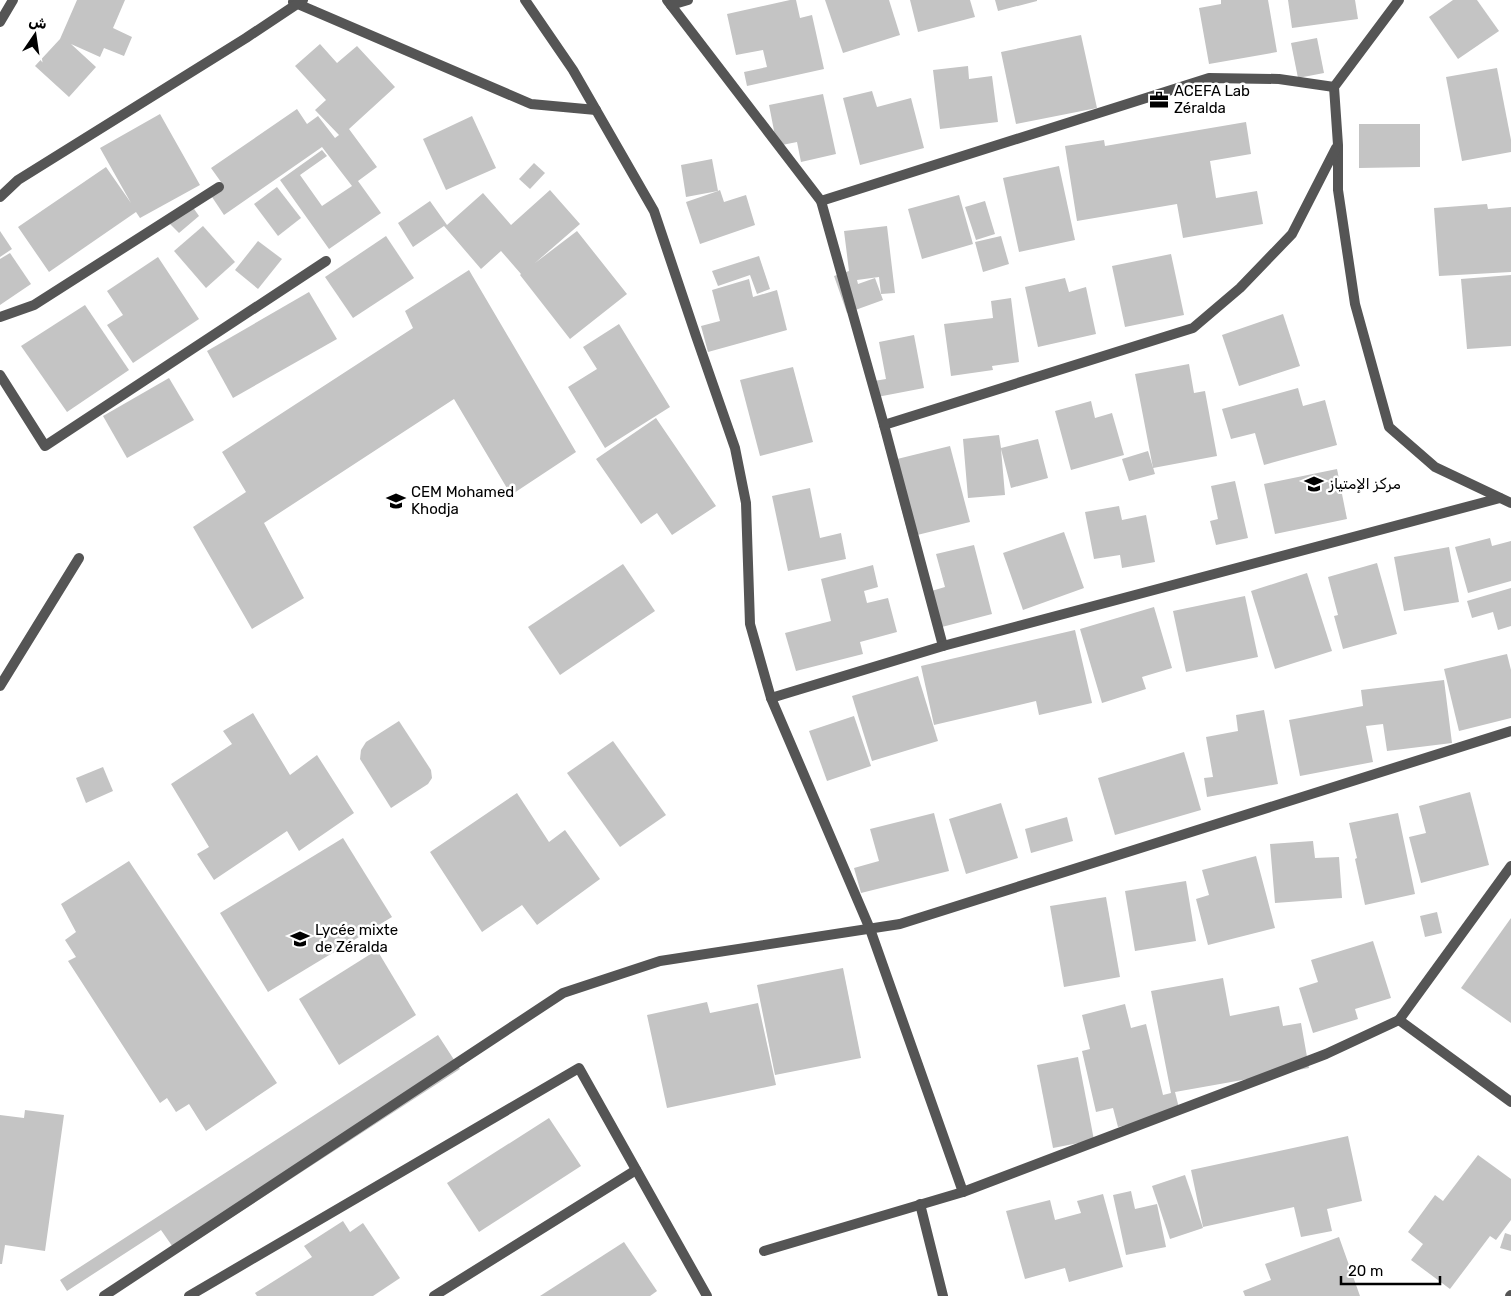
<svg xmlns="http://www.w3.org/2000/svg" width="1511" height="1296" font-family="Rubik,Vazirmatn,sans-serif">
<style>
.building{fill:#c4c4c4}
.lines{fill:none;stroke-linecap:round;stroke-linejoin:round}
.minor{stroke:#555;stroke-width:10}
.labels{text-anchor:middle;stroke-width:5;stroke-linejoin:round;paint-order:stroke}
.poi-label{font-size:15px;fill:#000;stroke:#fff;text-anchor:start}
</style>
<rect width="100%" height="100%" fill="#fff"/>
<g class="building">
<polygon points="77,0 125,0 113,28 132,37 124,56 104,48 100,57 71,44 96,67 69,97 35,66 60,39"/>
<polygon points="790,0 796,0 800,18 812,15 824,69 747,86 744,72 767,67 763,50 736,55 727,14"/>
<polygon points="825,0 889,0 900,35 843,53"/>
<polygon points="910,0 970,0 975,17 918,32"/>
<polygon points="995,0 1037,0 1037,1 998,11"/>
<polygon points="1221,0 1268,0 1277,52 1209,64 1199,8 1221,4"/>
<polygon points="1288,0 1355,0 1358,19 1292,28"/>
<polygon points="1453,0 1477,0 1499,31 1458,59 1429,17"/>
<polygon points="1081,35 1097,108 1016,124 1001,52"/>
<polygon points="1317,38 1324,73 1298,78 1291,43"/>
<polygon points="320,44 337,63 357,46 395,87 349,129 377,167 358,181 381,213 329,249 280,180 322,150 327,156 300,175 322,206 352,186 322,147 224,215 208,191 221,182 211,168 297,109 307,124 318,116 335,138 339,135 315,110 326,100 295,66"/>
<polygon points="968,66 969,79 992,76 998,122 940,129 933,70"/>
<polygon points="1497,68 1511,140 1511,152 1462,161 1446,77"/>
<polygon points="872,91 877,107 911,98 924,148 860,165 843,98"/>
<polygon points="823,94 836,154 801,162 797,142 777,146 769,105"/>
<polygon points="160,114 200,185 140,218 136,212 49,272 18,227 106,167 131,203 100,148"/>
<polygon points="472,116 496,168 446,190 423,139"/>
<polygon points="1246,122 1251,154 1210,161 1216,198 1257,191 1263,224 1183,238 1177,204 1077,221 1065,146 1104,140 1105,146"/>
<polygon points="1359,124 1420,124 1420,167 1359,168"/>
<polygon points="712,159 718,191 720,190 724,202 746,195 755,225 700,244 686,202 718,191 686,197 681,165"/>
<polygon points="534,163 545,173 530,189 519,179"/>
<polygon points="1059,166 1075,240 1019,252 1003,178"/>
<polygon points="277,187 301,218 278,236 254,204"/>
<polygon points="550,190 580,224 535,263 577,231 627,294 570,339 520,275 521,274 501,251 481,269 444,226 413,247 398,223 430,201 447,225 483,193 511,225"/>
<polygon points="959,195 973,244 922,259 908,209"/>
<polygon points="985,201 995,234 976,240 965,207"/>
<polygon points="1487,204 1488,209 1511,207 1511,272 1439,276 1434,208"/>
<polygon points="192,206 199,216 179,233 170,224"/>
<polygon points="203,226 235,262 206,288 174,251"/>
<polygon points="887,226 895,293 881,294 879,277 857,280 858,284 875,278 883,300 847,313 834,276 849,271 844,231"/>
<polygon points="0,231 12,249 0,257"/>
<polygon points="386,236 414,278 353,318 325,277"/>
<polygon points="1001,236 1009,264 983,272 975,242"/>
<polygon points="258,241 282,259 258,289 235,270"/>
<polygon points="10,253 31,284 0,305 0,259"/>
<polygon points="1171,254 1184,315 1125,327 1112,266"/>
<polygon points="759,256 770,289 757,294 750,275 718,286 712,271"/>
<polygon points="158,257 199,319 133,363 107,325 123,315 107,291"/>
<polygon points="469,270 576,452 511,495 454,399 264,523 304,598 252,629 193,527 246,492 222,452 413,328 405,311"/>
<polygon points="1511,275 1511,346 1467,349 1461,279"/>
<polygon points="1065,278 1069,292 1086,287 1096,334 1038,347 1025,287"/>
<polygon points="749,279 753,297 777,290 787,330 708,352 701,326 720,321 712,290"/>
<polygon points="309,292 337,339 233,398 207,351"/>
<polygon points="1011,298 1019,362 992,366 993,370 951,376 944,324 993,318 991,301"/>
<polygon points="85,305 129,370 67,412 21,346"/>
<polygon points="1283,314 1300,366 1239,386 1222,335"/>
<polygon points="619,324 670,407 605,448 568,387 597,369 583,347"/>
<polygon points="914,335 924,388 872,398 868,382 886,379 879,342"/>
<polygon points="1189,364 1194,393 1205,391 1217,456 1153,468 1135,374"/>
<polygon points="793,367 813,442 760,456 740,380"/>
<polygon points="169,378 194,420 127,458 103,416"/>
<polygon points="1298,388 1303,406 1325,400 1337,445 1264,465 1255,433 1231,439 1222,409"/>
<polygon points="1091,401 1095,418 1112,413 1124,455 1071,470 1055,411"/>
<polygon points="656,418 716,506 672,535 657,513 641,524 596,459"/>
<polygon points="999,435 1001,448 1038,439 1048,478 1011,488 1001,449 1005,495 968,498 963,439"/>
<polygon points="950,446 970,522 909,537 889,461"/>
<polygon points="1148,451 1155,474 1129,481 1122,459"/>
<polygon points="1337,469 1347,519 1275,534 1264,484"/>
<polygon points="1235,481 1248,538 1216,545 1210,521 1218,519 1211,486"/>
<polygon points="810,488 820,538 841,533 846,559 788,571 772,496"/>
<polygon points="1119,506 1122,520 1146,515 1155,562 1122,568 1120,555 1094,559 1085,512"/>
<polygon points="1064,532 1084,588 1023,610 1003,553"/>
<polygon points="1490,538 1492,546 1511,541 1511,581 1468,593 1455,547"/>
<polygon points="974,545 992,614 938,628 928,592 945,587 936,554"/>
<polygon points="1449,547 1459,602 1404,611 1394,557"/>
<polygon points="1377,563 1397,634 1343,649 1334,616 1338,615 1328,577"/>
<polygon points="623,564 655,611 560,675 528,627"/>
<polygon points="873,565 878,587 864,591 867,603 888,598 897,632 860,642 863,654 796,671 785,633 831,621 821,579"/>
<polygon points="1307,573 1332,651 1275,669 1251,591"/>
<polygon points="1511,588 1511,626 1498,630 1493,612 1472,618 1467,601"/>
<polygon points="1245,596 1258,657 1186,672 1173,611"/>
<polygon points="1154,607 1172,668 1142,677 1146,689 1102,703 1080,629"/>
<polygon points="1075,630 1092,703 1039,715 1036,701 934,725 921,666"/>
<polygon points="1507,654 1511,670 1511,718 1459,731 1444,669"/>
<polygon points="918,676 938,741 872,761 852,696"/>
<polygon points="1444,680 1452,743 1387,751 1383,724 1366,726 1373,762 1300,776 1289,720 1363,706 1361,690"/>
<polygon points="1264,710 1278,784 1207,797 1204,778 1213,777 1206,737 1238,731 1236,715"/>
<polygon points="253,713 290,775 317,755 354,813 299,851 287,831 214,880 197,854 209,847 171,784 232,744 223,731"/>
<polygon points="854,716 871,766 827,781 809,731"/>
<polygon points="399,721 431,770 432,778 428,784 391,808 360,759 361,750 366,742"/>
<polygon points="613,741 666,815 620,847 567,773"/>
<polygon points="1184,752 1201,810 1115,835 1098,778"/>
<polygon points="103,767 113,791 86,803 76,778"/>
<polygon points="1470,792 1489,865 1421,883 1409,837 1426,833 1419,806"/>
<polygon points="517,793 549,842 565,830 600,879 537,925 522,905 482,932 430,852"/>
<polygon points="1001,803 1018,858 966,874 949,819"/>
<polygon points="934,813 949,871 861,893 854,868 879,861 870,829"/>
<polygon points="1398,813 1415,894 1365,905 1355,859 1357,858 1349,823"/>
<polygon points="1067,817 1073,841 1031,853 1025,829"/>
<polygon points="343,838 392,917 268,992 220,913"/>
<polygon points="1313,841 1315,858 1339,857 1342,898 1275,903 1270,844"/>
<polygon points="1256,856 1275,928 1208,945 1196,899 1209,895 1202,870"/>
<polygon points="129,861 277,1083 206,1131 189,1104 176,1112 167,1098 160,1103 68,961 76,957 65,940 76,932 61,904"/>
<polygon points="1186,881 1196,941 1135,951 1125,891"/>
<polygon points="1106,897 1120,977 1064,987 1050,906"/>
<polygon points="1437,912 1442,933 1425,937 1420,916"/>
<polygon points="1511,918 1511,1023 1461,988"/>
<polygon points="1373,941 1391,998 1355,1009 1358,1019 1313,1033 1299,988 1318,982 1311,960"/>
<polygon points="377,950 416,1015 339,1065 299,999"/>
<polygon points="843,968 861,1058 775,1075 757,985"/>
<polygon points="1223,978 1230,1016 1279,1006 1283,1026 1301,1023 1309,1068 1175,1092 1180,1112 1118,1127 1113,1108 1096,1112 1082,1051 1090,1049 1082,1015 1125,1004 1131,1028 1146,1024 1163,1095 1171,1093 1151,991"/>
<polygon points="707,1002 710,1013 758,1003 776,1085 667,1108 647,1015"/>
<polygon points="438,1035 460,1069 177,1253 161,1230 67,1291 60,1280"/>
<polygon points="1078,1057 1094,1140 1053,1148 1037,1065"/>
<polygon points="25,1110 64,1115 45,1251 5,1245 2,1264 0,1264 0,1115 24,1118"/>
<polygon points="549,1118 581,1166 479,1232 447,1183"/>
<polygon points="1348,1136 1362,1201 1327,1209 1332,1231 1301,1237 1294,1207 1203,1227 1191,1170"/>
<polygon points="1478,1155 1511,1179 1511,1220 1496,1240 1490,1236 1450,1289 1411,1260 1423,1244 1408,1232 1435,1195 1443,1201"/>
<polygon points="1185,1175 1203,1228 1170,1239 1152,1186"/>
<polygon points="1131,1191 1135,1209 1157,1204 1166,1247 1126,1255 1113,1195"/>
<polygon points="1103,1194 1123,1267 1069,1282 1065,1268 1025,1279 1006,1211 1050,1200 1055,1220 1081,1213 1077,1201"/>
<polygon points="343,1221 350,1232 363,1223 400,1278 373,1296 257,1296 255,1293 312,1257 304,1246"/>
<polygon points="1505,1233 1511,1235 1511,1251 1500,1248"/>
<polygon points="1339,1237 1360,1296 1245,1296 1243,1291 1271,1280 1265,1264"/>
<polygon points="624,1242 657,1291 650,1296 540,1296"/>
</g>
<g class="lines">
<g class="minor">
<polyline points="525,0 573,70 654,211 696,336 735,448 746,503 750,624 771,698 870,929 963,1192"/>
<polyline points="667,0 821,201 884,425 943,646"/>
<polyline points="1399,0 1334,87 1338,145 1338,190 1355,304 1389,427 1435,467 1511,503"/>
<polyline points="293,2 531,104 596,110"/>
<polyline points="671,5 688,0"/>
<polyline points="0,22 13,0"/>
<polyline points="0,197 18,180 246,38 303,0"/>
<polyline points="821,201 1209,78 1279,79 1334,87"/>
<polyline points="0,317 34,305 219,187"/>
<polyline points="0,375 45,446 326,261"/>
<polyline points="884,425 1193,328 1240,288 1292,234 1336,148"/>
<polyline points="0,686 79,558"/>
<polyline points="771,698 943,646 1500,498"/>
<polyline points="1399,1020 1511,1102"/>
<polyline points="920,1204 943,1296"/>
<polyline points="764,1251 963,1192 1326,1054 1399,1020 1511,866"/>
<polyline points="104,1296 563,993 660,961 900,924 1511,731"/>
<polyline points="189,1296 579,1068 707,1296"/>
<polyline points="434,1296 636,1170"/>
<polyline points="1510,1296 1511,1295"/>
</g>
</g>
<defs>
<g id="office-bare" transform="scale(1.5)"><path d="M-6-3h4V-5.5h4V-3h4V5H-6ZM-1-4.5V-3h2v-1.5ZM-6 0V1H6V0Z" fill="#000" stroke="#fff" stroke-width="2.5" paint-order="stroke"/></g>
<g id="school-bare" transform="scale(1.5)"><path d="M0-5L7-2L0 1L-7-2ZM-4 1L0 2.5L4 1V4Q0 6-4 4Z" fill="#000" stroke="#fff" stroke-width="2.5" paint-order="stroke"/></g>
</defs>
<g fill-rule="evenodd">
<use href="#office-bare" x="1159" y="100"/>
<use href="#school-bare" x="1314" y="484"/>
<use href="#school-bare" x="396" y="501"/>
<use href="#school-bare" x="300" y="939"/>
</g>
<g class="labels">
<g class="poi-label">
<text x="1174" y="96">ACEFA Lab<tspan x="1174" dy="17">Zéralda</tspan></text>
<text x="1329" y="489">مركز الإمتياز</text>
<text x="411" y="497">CEM Mohamed<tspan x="411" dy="17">Khodja</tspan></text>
<text x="315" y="935">Lycée mixte<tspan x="315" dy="17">de Zéralda</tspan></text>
</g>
</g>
<g transform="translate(35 35) rotate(13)" stroke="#ffffff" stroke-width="4" paint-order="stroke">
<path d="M0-4L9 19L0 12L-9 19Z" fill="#000000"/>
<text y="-8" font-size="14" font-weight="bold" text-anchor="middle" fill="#000000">ش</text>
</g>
<path d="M1341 1276v8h99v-8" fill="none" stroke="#000000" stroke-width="2.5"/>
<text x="1348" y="1276" font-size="15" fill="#000000" stroke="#ffffff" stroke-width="4" paint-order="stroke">20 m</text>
</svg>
